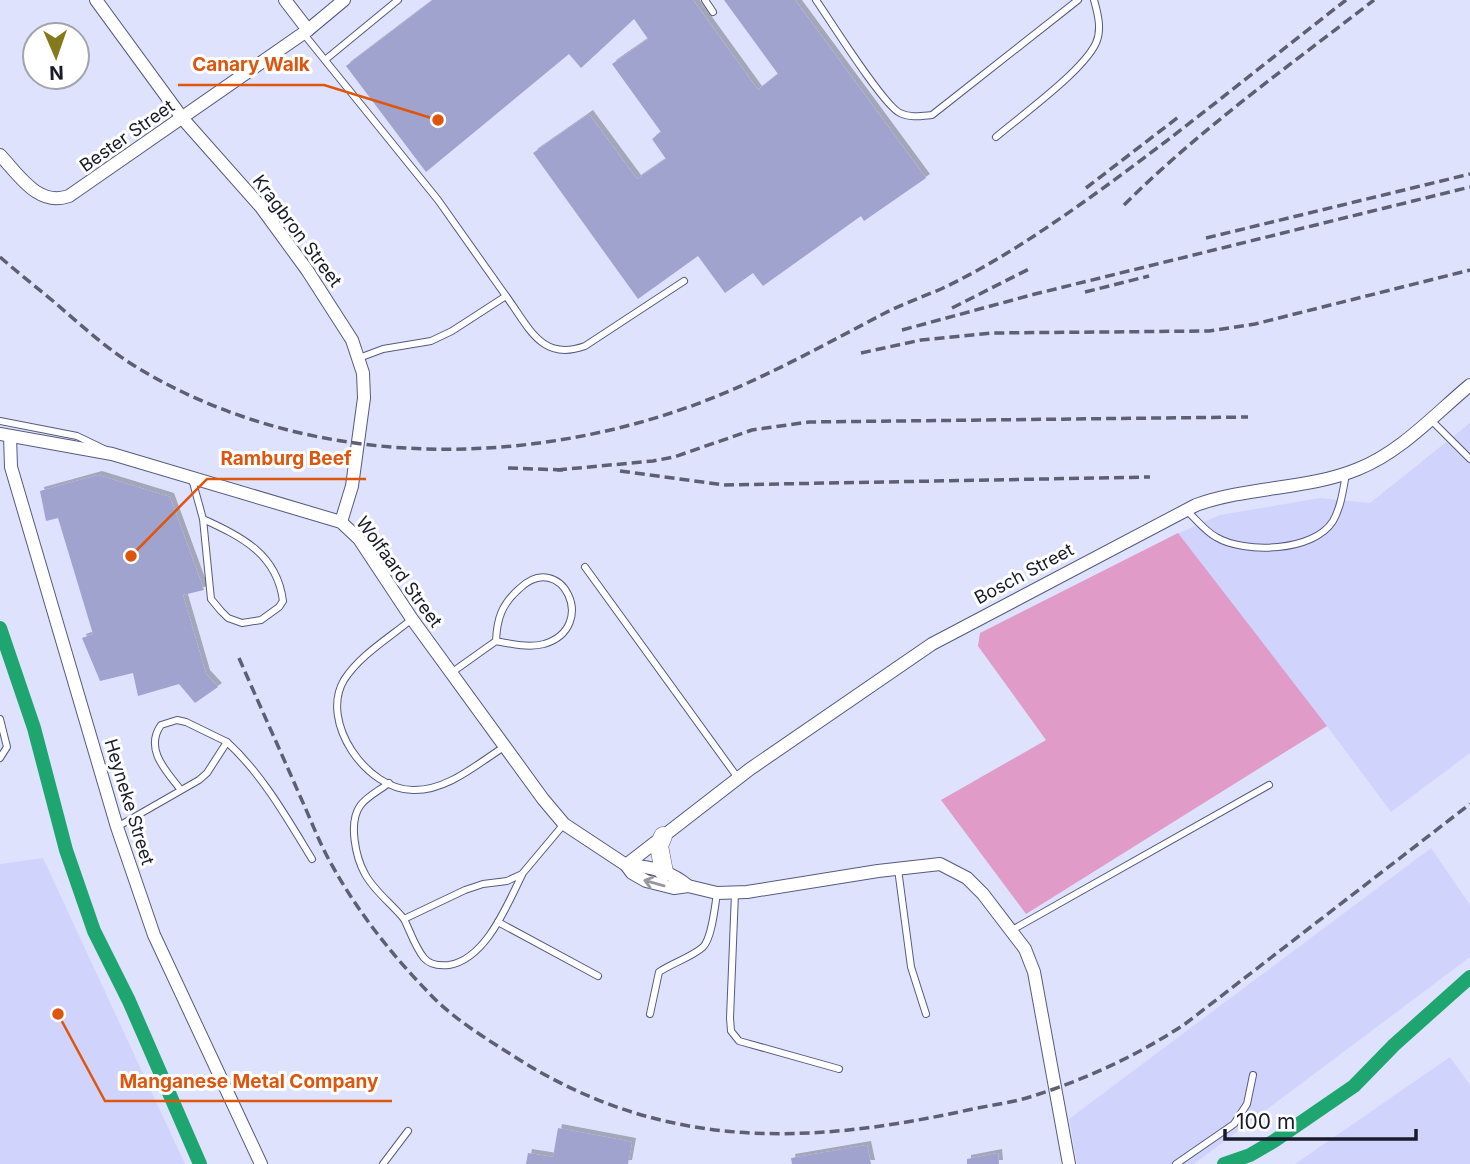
<svg xmlns="http://www.w3.org/2000/svg" width="1470" height="1164" font-family="Inter,sans-serif">
<style>
.built{fill:#d0d4fd}
.green{fill:#e09bc8}
.lines{fill:none;stroke-linecap:round;stroke-linejoin:round}
.canal{stroke:#1fa670;stroke-width:14}
.building{fill:#9fa3cd;filter:url(#shadow)}
.lane-casing{stroke:#575a80;stroke-width:8}
.street-casing{stroke:#575a80;stroke-width:14}
.secondary-casing{stroke:#575a80;stroke-width:19}
.lane{stroke:#fff;stroke-width:6}
.street{stroke:#fff;stroke-width:12}
.secondary{stroke:#fff;stroke-width:18}
.rail{stroke:#5e5f73;stroke-width:3.5;stroke-dasharray:10 5;stroke-linecap:butt}
.oneway{stroke:#98989f}
.labels{text-anchor:middle;stroke-width:6;stroke-linejoin:round;paint-order:stroke}
.street-label{font-size:18px;fill:#191a2a;stroke:#fff}
.leader{fill:none;stroke:#de560e;stroke-width:2.5}
.callout-dot{fill:#de560e;stroke:#fff;stroke-width:2.5}
.callout-label{font-size:19px;text-anchor:middle;font-weight:bold;fill:#de560e;stroke:#fff;stroke-width:6;stroke-linejoin:round;paint-order:stroke}
</style>
<defs>
<filter id="shadow"><feDropShadow dx="4" dy="-4" stdDeviation="0" flood-color="#0004"/></filter>
</defs>
<rect width="100%" height="100%" fill="#dfe2fd"/>
<g class="built">
<polygon points="1470,423 1470,753 1391,812 1327,726 1177,534 1220,515 1320,498 1370,503"/>
<polygon points="1431,848 1470,905 1470,957 1194,1164 1077,1164 1069,1119"/>
<polygon points="43,858 185,1164 0,1164 0,864"/>
<polygon points="1450,1057 1470,1085 1470,1164 1295,1164"/>
</g>
<polygon class="green" points="1178,533 1327,726 1026,914 941,800 1046,740 978,646 980,633"/>
<g class="lines">
<g class="canal">
<polyline points="0,628 34,728 66,850 94,931 129,1001 200,1164"/>
<polyline points="1224,1164 1250,1155 1274,1141 1354,1086 1394,1045 1470,977"/>
</g>
</g>
<g class="building">
<polygon points="433,0 693,0 758,90 778,74 724,0 795,0 926,178 864,221 861,216 763,286 753,273 725,293 698,256 638,299 533,153 589,114 637,179 666,159 652,139 661,132 612,64 648,39 634,19 581,68 569,54 426,172 346,66"/>
<polygon points="98,475 170,497 204,590 183,595 206,674 218,687 195,703 179,684 138,696 133,673 100,681 82,638 93,634 58,518 46,521 40,491"/>
<polygon points="558,1128 632,1142 628,1164 526,1164 528,1153 553,1157"/>
<polygon points="867,1145 871,1164 792,1164 791,1158"/>
<polygon points="998,1153 999,1164 967,1164 967,1159"/>
</g>
<g class="lines">
<g class="lane-casing">
<g id="lane">
<polyline points="705,0 713,12"/>
<path d="M816,0c14,20 67,105 84,113 10,5 21,3 32,2l146,-115"/>
<polyline points="303,33 438,200 506,296 452,331 431,341 383,349 359,358"/>
<polyline points="325,60 398,0"/>
<path d="M996,137c26,-22 87,-66 100,-94 6,-13 2,-29 -2,-43"/>
<path d="M506,296c23,31 35,66 79,50l99,-65"/>
<polyline points="1430,419 1470,459"/>
<polyline points="0,421 77,436 104,449"/>
<path d="M192,479l11,40 8,80 10,12 7,7 14,5 19,-3 18,-13 4,-6c-6,-47 -41,-64 -80,-82"/>
<path d="M1187,511c9,8 18,20 29,26 28,17 98,15 117,-16 8,-14 10,-31 13,-47"/>
<polyline points="585,567 738,778"/>
<path d="M412,619c-23,19 -52,36 -68,61 -25,42 23,110 69,110 34,1 64,-26 91,-43"/>
<path d="M451,673l45,-32c15,3 33,7 48,3 56,-17 17,-96 -25,-55 -17,15 -22,29 -23,52"/>
<polyline points="0,719 7,747 0,758"/>
<path d="M227,742c35,32 60,76 85,117"/>
<path d="M389,783c-9,7 -23,14 -29,23 -12,17 -4,52 5,68 9,17 27,30 39,45l61,-29 18,-6 24,-3 15,-7 42,-50"/>
<path d="M117,827l82,-47 8,-7 20,-31 -41,-20 -9,-2 -16,5c-17,24 5,46 20,65"/>
<polyline points="898,869 911,967 926,1014"/>
<polyline points="735,893 730,1018 731,1031 739,1041 839,1069"/>
<path d="M404,919c6,12 11,28 20,39 6,7 16,8 25,7 37,-6 58,-60 73,-90"/>
<polyline points="498,922 598,976"/>
<polyline points="1012,930 1269,785"/>
<path d="M650,1014l9,-42c13,-9 33,-15 44,-25 9,-9 12,-41 14,-54"/>
<polyline points="383,1164 408,1131"/>
<polyline points="1176,1164 1234,1124 1247,1104 1253,1075"/>
</g>
</g>
<g class="street-casing">
<g id="street">
<polyline points="96,0 183,119 261,207 307,270 352,340 363,373 364,398 352,486 341,522"/>
<polyline points="285,0 308,30"/>
<path d="M0,155c19,20 38,52 69,41l239,-166 36,-30"/>
<polyline points="0,434 112,454 341,522 359,539 412,619 543,799 564,824 626,865 632,873 646,881 674,888 688,886 717,893 747,892 878,871 940,864 967,878 983,894 1025,949 1034,972 1069,1164"/>
<polyline points="10,436 11,467 117,827 154,935 261,1164"/>
<path d="M626,865l124,-96 182,-125 264,-139c53,-19 111,-15 162,-36 43,-17 77,-55 112,-84"/>
<path d="M626,865c22,1 45,6 62,21"/>
</g>
</g>
<g class="secondary-casing">
<polyline id="secondary" points="663,836 659,846 664,872"/>
</g>
<use href="#lane" class="lane"/>
<use href="#street" class="street"/>
<use href="#secondary" class="secondary"/>
<g class="rail">
<polyline points="1086,188 1181,115"/>
<path d="M1124,205c76,-76 165,-139 250,-205"/>
<polyline points="1206,238 1470,174"/>
<path d="M0,257c17,15 35,29 53,44 29,25 57,51 90,70 160,94 362,98 534,40 72,-24 141,-63 208,-98 18,-9 37,-16 56,-24 32,-15 64,-34 93,-53 109,-72 209,-156 312,-236"/>
<polyline points="1085,292 1149,276"/>
<polyline points="952,308 1029,269"/>
<polyline points="902,330 1035,294 1470,187"/>
<polyline points="861,353 921,340 993,333 1209,331 1255,324 1470,270"/>
<polyline points="508,468 564,470"/>
<polyline points="557,470 653,461 674,457 752,430 809,422 1248,417"/>
<polyline points="620,471 724,485 1150,477"/>
<path d="M239,658c20,46 41,92 61,138 11,24 20,49 33,71 25,45 59,88 95,125 24,26 57,46 87,65 146,93 289,89 453,53 22,-5 44,-7 65,-14 54,-17 105,-41 152,-72l285,-220"/>
</g>
</g>
<defs><path id="oneway-shaft" d="M-6 0H5M1.5-3L5.5 0L1.5 3" fill="none" stroke-width="1.6" stroke-linecap="round" stroke-linejoin="round" transform="scale(1.75)"/></defs>
<use class="oneway" href="#oneway-shaft" transform="translate(654 883) rotate(-164)"/>
<g class="labels">
<g class="street-label">
<text transform="translate(127 136) rotate(-35)" y="6">Bester Street</text>
<text transform="translate(297 231) rotate(53)" y="6">Kragbron Street</text>
<text transform="translate(399 572) rotate(54)" y="6">Wolfaard Street</text>
<text transform="translate(1024 574) rotate(-28)" y="6">Bosch Street</text>
<text transform="translate(129 802) rotate(73)" y="6">Heyneke Street</text>
</g>
</g>
<path class="leader" d="M438 120L324 85H178M131 556L207 479H366M58 1014L105 1101H392"/>
<g class="callout-dot">
<circle cx="438" cy="120" r="7"/>
<circle cx="131" cy="556" r="7"/>
<circle cx="58" cy="1014" r="7"/>
</g>
<g class="callout-label">
<text x="251" y="71">Canary Walk</text>
<text x="286" y="465">Ramburg Beef</text>
<text x="249" y="1088">Manganese Metal Company</text>
</g>
<g transform="translate(56 56) rotate(178)"><circle r="33" fill="#ffffff" stroke="#a3a3aa" stroke-width="2"/>
<path d="M0-5L12 26L0 18L-12 26Z" fill="#86781c"/>
<text y="-10" font-size="19" font-weight="bold" text-anchor="middle" fill="#191a2a">N</text>
</g>
<path d="M1225 1129v10h191v-10" fill="none" stroke="#191a2a" stroke-width="3.5"/>
<text x="1236" y="1129" font-size="21" fill="#191a2a" stroke="#ffffff" stroke-width="5" paint-order="stroke">100 m</text>
</svg>
